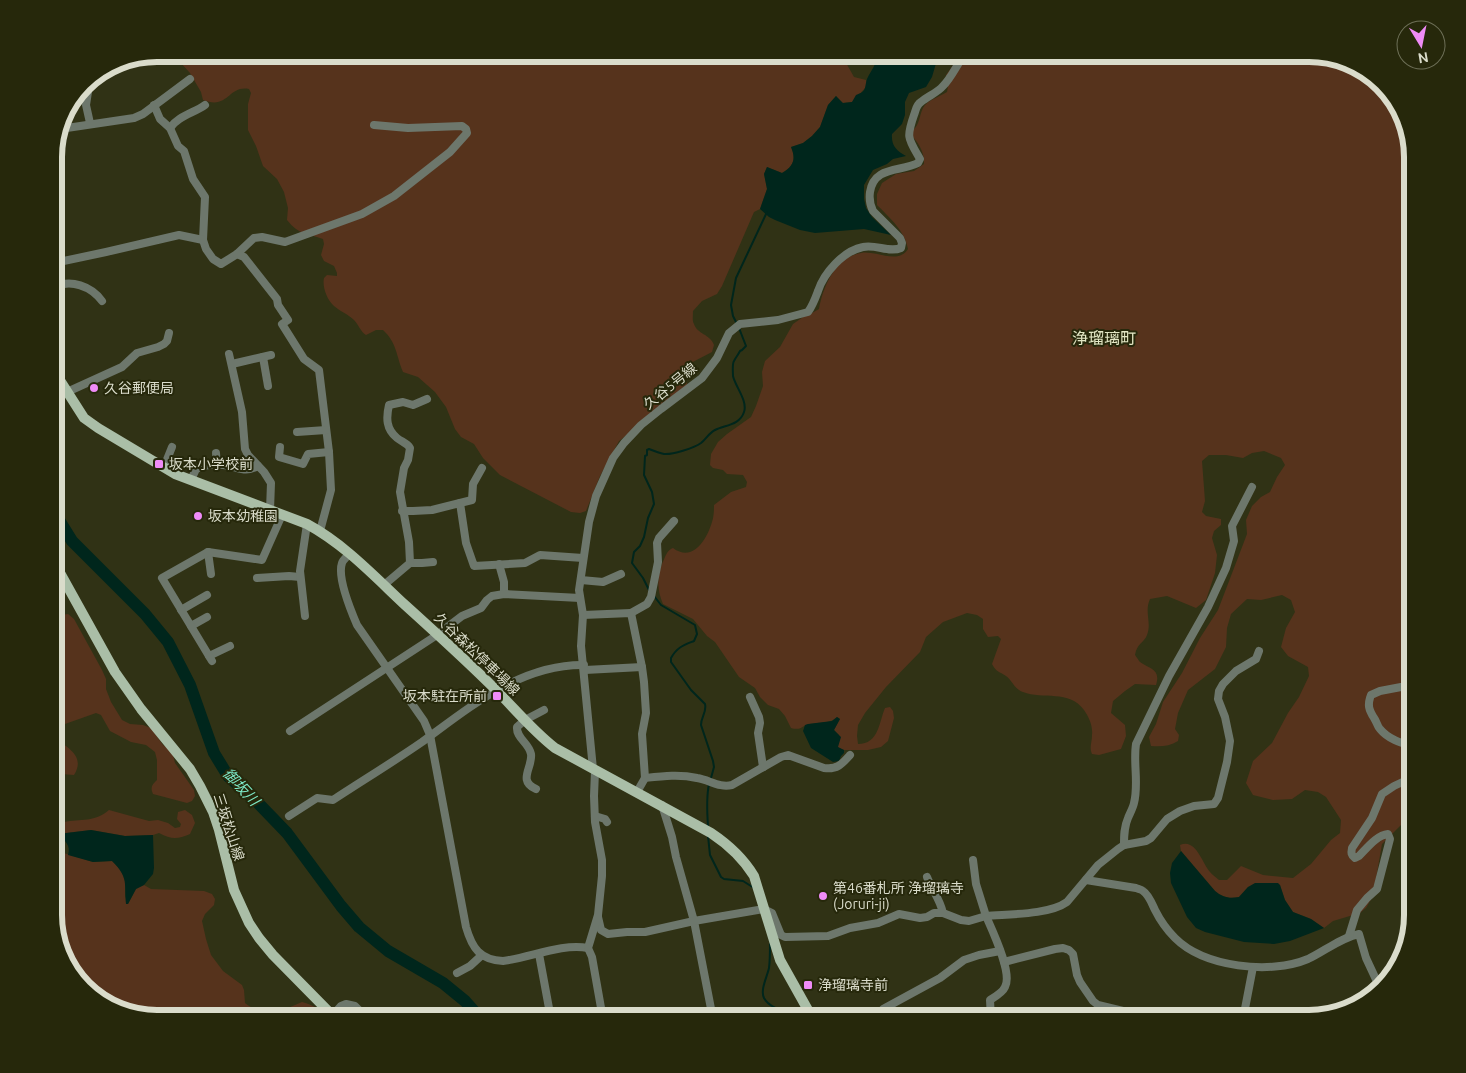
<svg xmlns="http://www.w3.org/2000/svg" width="1466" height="1073" font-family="Ubuntu,'Noto Sans JP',sans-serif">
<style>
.green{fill:#56331c}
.water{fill:#00261c}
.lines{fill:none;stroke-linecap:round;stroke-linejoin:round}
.stream{stroke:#00261c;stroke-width:2}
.river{stroke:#00261c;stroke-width:12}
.minor{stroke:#6d776c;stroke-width:8}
.major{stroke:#aabea7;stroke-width:10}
.poi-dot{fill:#ef8bf7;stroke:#26280b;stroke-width:2}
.labels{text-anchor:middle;stroke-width:4;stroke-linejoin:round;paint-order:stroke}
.street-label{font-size:14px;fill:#dadccb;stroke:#26280b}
.poi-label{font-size:14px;fill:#dadccb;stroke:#26280b;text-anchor:start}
.water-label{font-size:15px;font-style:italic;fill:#7de8c7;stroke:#26280b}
.quarter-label{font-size:16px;fill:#e3e7c5;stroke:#26280b}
.rim{fill:none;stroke:#dadccb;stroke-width:6}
</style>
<rect width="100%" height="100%" fill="#303215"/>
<g class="green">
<path d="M180,54h661l13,23 12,3v7l-14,15 -10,1 -6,-7 -8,9 -8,22 -8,9 -9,7 -12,4c5,12 3,19 -9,26l-15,-6 -3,7 3,15 -7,20 -6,3 -32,74 -5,8 -15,7 -9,10c0,4 -1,10 1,13 3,10 16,10 20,21l-2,7 -29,15 -1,7 5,9 -1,6 -67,52 -19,35 -14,35 -6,2 -9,-1 -71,-37 -17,-17 -9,-14 -13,-7 -6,-8 -9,-22 -11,-15 -17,-15 -15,-5c-7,-17 -6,-29 -20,-42h-7l-10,5c-6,-4 -7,-10 -12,-15 -6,-6 -13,-8 -20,-14 -7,-6 -12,-19 -10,-28l3,-3 10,1v-3l-3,-7 -10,-5 -3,-6 3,-11 -1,-5c-17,-6 -24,-4 -36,-19l1,-12 -4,-16 -7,-13 -14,-13 -7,-20 -8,-16v-26l3,-11 -2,-4c-21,-4 -20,21 -46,11l-2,-8 -11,-19 -10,-11 -1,-4z"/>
<polygon points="874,54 885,54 884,63 875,64"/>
<path d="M961,54h348l63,21 29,36 11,46v653l-11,15 -19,19 -9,52 -7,12 -6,5 -27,8 -9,7 -13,-9 -18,-7 -8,-12 -5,-15 -32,2 -9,10c-10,2 -17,0 -24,-6l-34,-40 -1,-6c16,-7 22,18 30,27 2,3 6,5 9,8h8l14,-14 22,9 30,3 18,-14 20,-24 9,-7 1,-13 -15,-23 -8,-5 -13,-2 -13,9 -19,1 -20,-5 -7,-12 7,-22 19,-18 16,-30 11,-16 10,-21 -1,-9 -20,-11 -7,-9 5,-19 9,-16 -4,-12 -9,-5 -21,5 -14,-1 -16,15 -4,14 -1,19 -11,22 -27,21 -10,23 -3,16 4,6 -1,6c-8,5 -17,6 -27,5l-2,-9 7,-13 7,-22 19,-29 18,-35 18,-28 29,-76 -1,-14 6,-14 9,-9 9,-5 7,-15 8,-12 -4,-7 -17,-7 -12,2 -9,5 -17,-3h-17l-7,6 3,40 -3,11 4,4 15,3v6l-7,6 -2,7 5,17 -2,18 -9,27 -10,8 -29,-12 -17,3c-6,13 2,23 -3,36 -3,8 -10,8 -12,20 1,1 4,6 5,7 10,7 21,7 16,23l-21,-1 -10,7 -12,10 -2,12 14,12 1,11 -5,13 -22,6 -7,-1c-3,-7 0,-11 0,-19 1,-9 -3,-18 -8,-25 -15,-21 -41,-10 -61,-18 -9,-3 -10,-11 -17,-16 -7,-5 -9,-3 -14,-12l9,-25 -3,-3 -10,1 -5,-8v-10l-6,-4 -10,-2 -24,9 -17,15 -6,15 -34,35 -21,26 -7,12 -1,11 1,8c21,0 21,-22 27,-36l5,-1 3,4 1,7 -6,23 -7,6 -13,3h-24l-7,-3 2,-6v-6l-5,-5 6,-11 -3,-2c-7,7 -17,5 -27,7 -9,1 -7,7 -19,4l-6,-12 -6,-7 -11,-4 -8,-8 -5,-9 -16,-11 -24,-35 -8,-6 -14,-17 -30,-15c-7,-16 -6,-31 2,-47 2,-4 3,-7 8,-9 20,15 34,-9 39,-26 2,-6 2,-12 2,-17l17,-13 15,-5 1,-5 -4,-7 -16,-1 -4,-4 -10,-2 -3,-3 1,-11 7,-12 9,-8 24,-17 5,-11 7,-20 -1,-14 3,-11 15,-14 13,-23 13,-9 6,-2 7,-4c4,-22 16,-52 42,-56 15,-3 37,12 47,-4 -3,-18 -19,-32 -31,-44v-11l5,-11 14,-9 18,-3 10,-7c0,-12 -4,-19 -12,-28l1,-6c7,-6 6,-14 10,-22 4,-8 16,-11 24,-16l1,-6 -2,-11z"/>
<path d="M68,614l6,5 28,51 4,9v10l5,13 11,18 8,4 13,1 8,3 12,17 9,6 3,12 19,27 1,6 -3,5 -5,2 -34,-9c-3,-7 -1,-9 4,-14v-20l-2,-8 -9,-7 -15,-3 -21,-11 -9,-16 -5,-2 -31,11 -11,-5v-96l8,-8z"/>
<path d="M54,738c13,9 32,18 20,37l-13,-1 -6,3 -1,8z"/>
<path d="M54,790l6,29 4,3c16,-3 32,0 45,-12l40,11 9,-1 10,3 7,5 5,-1 1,-3 -4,-5 1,-7 7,-2 7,5 3,8 -5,11c-12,5 -18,6 -31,-1l-6,2 -28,1 -34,-6 -33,4 -4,2z"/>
<path d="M54,850l39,12 19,-1 9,9 4,11v15l3,8 8,-15 8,-4 7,4 53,2 8,3 3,5 -1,6 -9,9 -3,7 4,18 5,16 12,16 19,14 2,5 1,13c24,18 32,9 57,-1 10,3 19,6 22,17h-167l-62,-21 -28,-31 -13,-45z"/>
</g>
<g class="water">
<path d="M885,54h43l9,6 -5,17 -6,10 -17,6 -4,9v13l-3,9 -10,10c-1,12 5,17 14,22l-13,3 -6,5 -14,6 -9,15v14l2,9 6,9 19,18 -27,-6 -49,4 -15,-3 -25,-10 -6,-3 -9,-8 7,-20 -3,-15 3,-7 15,6c12,-7 14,-14 9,-26l12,-4 9,-7 8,-9 8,-22 8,-9 7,7 9,-1 4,-7c11,-4 8,-6 11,-16 2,-5 6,-10 8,-15l9,-2z"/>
<polygon points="837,717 840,719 834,730 841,737 838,747 844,750 844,753 841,756 839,761 833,762 811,748 803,731 805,725 808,724 832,721"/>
<path d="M91,830l34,6 28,-1 1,33 -1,6 -9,11 -8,4 -8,15h-2c-2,-21 3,-26 -14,-43l-19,1 -25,-7c3,-10 -3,-14 -10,-21z"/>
<path d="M1181,851l34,40c7,6 14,8 24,6l9,-10 7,-4h23l2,2 5,15 8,12 18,7 13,9 -34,13 -16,3 -30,-2 -39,-10 -9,-4 -9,-11 -16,-34 -1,-10 2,-10z"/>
</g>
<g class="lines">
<g class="stream">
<polyline points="737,324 733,316 731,305 736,278 767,212"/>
<path d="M649,590l-6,-12 -11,-15 2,-11 6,-6 4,-9 4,-19 6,-14 -2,-12 -8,-17 1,-19 2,-1v-5l2,-1c5,2 10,4 15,5 8,1 30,-6 37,-11 5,-4 8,-10 14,-13 10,-5 25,-5 29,-18 4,-11 -9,-26 -11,-36 0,-4 -1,-12 1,-15 2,-4 4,-6 6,-10l2,-1 4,-4 -7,-18"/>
<path d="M654,596l7,9 34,20 2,9 -3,7c-10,4 -17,6 -23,17v4l20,28 14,14c2,8 -4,13 -4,21l12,36 1,6 -3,11"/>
<path d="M708,826c-1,-14 -2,-28 1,-42"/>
<polyline points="708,836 710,855 721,877 724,879 743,881 754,888"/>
<path d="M770,944c0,8 0,16 -1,24 -2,9 -9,22 -5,30 6,12 19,8 20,21"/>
</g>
<polyline class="river" points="54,512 72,541 145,614 168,642 190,685 214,753 228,776 257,802 287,833 341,906 359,927 388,951 443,983 465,1001 481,1019"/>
<g class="minor">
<polyline points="90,79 86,105 90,123"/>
<polyline points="154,105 160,119 170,128 178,146 184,151 193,179 205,197 203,240 206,249 213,259 221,264 237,254 254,238 262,237 285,242 362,214 394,196 450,152 467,133 466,129 462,126 408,128 374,125"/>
<path d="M170,128c8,-12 24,-15 35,-23"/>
<polyline points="60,129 134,118 143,114 190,79"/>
<polyline points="237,254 244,257 277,299 278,305 288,320 282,324 304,359 319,370 329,452 331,490 320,531"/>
<polyline points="54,263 106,252 179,235 203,240"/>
<path d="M54,287c17,-8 37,-1 48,14"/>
<path d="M54,311c7,-10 3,-24 0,-36"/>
<polyline points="229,354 242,412 245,449 248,455 264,472 271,483 270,510"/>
<polyline points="263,357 268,386"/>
<polyline points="232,364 271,355"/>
<polyline points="67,392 122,367 137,353 158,347 164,344 167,341 169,333"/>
<polyline points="297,432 326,430"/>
<polyline points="280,447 279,457 303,464 308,454 329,452"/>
<polyline points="216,453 217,465"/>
<polyline points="164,467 172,447"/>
<path d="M191,480l5,-11c8,-3 19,-6 27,-4 15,1 20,9 35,1"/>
<polyline points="460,503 466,543 474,566 525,563 540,555 583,558"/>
<polyline points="402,511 413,511 432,510 472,500 473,484 482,468"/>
<polyline points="208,552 211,574"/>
<path d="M349,554c-2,3 -6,6 -7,9 -5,14 9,48 15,62l67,96 6,14 36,192c6,21 14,33 37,34 27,-3 58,-18 85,-13"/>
<polyline points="410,563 422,563 433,562"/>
<polyline points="499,564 504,582 504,594"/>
<polyline points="257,578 289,576 300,577"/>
<polyline points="581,580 603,582 621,574"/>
<path d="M384,585l26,-22 -1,-21 -9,-50 4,-24 4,-8 2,-12c-3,-5 -8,-6 -13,-10 -11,-9 -11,-20 -8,-33l14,-3 10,3 14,-6"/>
<polyline points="181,610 207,595"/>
<polyline points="631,613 647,604 651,597 658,562 657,543 659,538 674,521"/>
<polyline points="583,615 631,613 642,667 644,682 646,713 642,734 645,778"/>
<polyline points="305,616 300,571 307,524"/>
<polyline points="191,626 207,617"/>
<polyline points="209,656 230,646"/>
<polyline points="212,661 162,578 208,552 262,560 282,515"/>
<polyline points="585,670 642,667"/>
<path d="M1401,687l-21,4 -9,4c-4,10 -2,15 3,23 3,4 3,8 6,11 8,10 21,14 32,17"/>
<polyline points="750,697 759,717 760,723 758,733 763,767"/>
<polyline points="290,731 437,635 462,616 481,608 487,600 492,596 504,594 580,598"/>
<path d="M536,789c-19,-8 -3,-22 -5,-35 -2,-11 -15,-16 -14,-27l8,-7 19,-10"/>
<path d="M637,792l8,-14c18,-2 35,-4 52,0 13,2 22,10 35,7l49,-28 7,-2 36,13c13,2 18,-4 26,-13"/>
<polyline points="662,805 672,837 676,857 694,921 713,1019"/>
<path d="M289,816l28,-18 16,2c29,-19 60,-38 89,-58 48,-35 99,-78 162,-77"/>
<polyline points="595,816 605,819 607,822"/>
<path d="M1124,845c0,-9 0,-18 4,-27 2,-5 5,-10 6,-15 5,-19 -1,-40 2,-59l33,-68 39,-69 18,-39 8,-27 -2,-15 20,-39"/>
<path d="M973,860l3,24 10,32c22,-2 63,-1 81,-14l31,-37 20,-16 6,-4 22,-4 5,-3 16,-19 13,-8 14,-5 20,-2 4,-6 9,-36 3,-21 -5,-24 -7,-18 1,-8 4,-7 13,-13 20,-12 3,-8"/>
<path d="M927,877c5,13 13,22 16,36"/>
<path d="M1086,880l50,8c2,1 5,1 7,3 6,4 9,13 12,19 5,10 12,20 20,28 29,29 95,37 133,21 17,-8 32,-21 51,-25l7,24 14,30"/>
<path d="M598,917l3,13 7,4 19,-2h18l49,-11 70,-12 8,4 9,22 4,2 43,-1 22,-8 28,-5 21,-9 21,4 7,-1 7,-4h9l18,7 8,1 17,-5c6,14 27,57 19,71 -2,5 -10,10 -15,13l1,19"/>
<path d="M1349,936l8,-26 10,-12 10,-9 13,-50 -2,-5c-11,1 -21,14 -29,22l-4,2c-4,-3 -4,-5 -3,-10l20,-30 10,-24 12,-8 15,-7 3,1"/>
<polyline points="539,954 551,1019"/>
<polyline points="1004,962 1055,949 1063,948 1069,950 1073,954 1077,975 1080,982 1093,1001 1098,1005 1123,1011 1138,1019"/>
<polyline points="457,973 470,966 482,955"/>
<polyline points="333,1015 341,1006 346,1004 355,1006 361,1012"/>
<polyline points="418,1019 437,1012"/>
<path d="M603,1019l-11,-62 -4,-9 10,-33 4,-39v-16l-7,-38 -1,-26 1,-25 -2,-2 -12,-123 2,-31 -4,-25 10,-68 7,-26 17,-38 11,-15 17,-18 20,-16 41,-31 15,-20 12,-25 11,-9 38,-4 30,-8c5,-7 7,-13 10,-21 6,-18 25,-40 45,-44 13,-3 26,6 38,1l1,-5 -2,-5 -27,-27c-3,-6 -4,-12 -3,-19 4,-26 30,-20 48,-29l2,-4c-12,-21 -14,-21 -6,-44 2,-5 2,-10 7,-13 7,-6 16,-9 22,-16 9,-9 14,-22 22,-32"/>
<polyline points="881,1019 883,1009 940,978 964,960 979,955 1000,951"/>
<polyline points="1243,1019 1253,967"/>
</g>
<g class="major">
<path d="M54,371l30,47 14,10 77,46 132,50c37,20 66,51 97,80 31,28 62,56 92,86 19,19 37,41 59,58l156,85c18,12 32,25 43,43l26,84 33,59"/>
<polyline points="54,562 115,672 141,709 190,769 200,786 213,812 219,830 234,890 249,923 259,938 273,955 336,1019"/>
</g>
</g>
<g class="poi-dot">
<circle cx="94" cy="388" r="5"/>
<rect x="154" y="459" width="10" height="10" rx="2.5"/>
<circle cx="198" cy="516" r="5"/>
<rect x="492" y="691" width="10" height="10" rx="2.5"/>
<circle cx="823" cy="896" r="5"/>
<rect x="803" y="980" width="10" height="10" rx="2.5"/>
</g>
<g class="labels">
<g class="street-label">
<text transform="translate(670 386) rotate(-39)" y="5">久谷5号線</text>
<text transform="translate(477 654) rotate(44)" y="5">久谷森松停車場線</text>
<text transform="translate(229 827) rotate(72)" y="5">三坂松山線</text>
</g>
<g class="poi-label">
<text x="104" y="393">久谷郵便局</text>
<text x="169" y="469">坂本小学校前</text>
<text x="208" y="521">坂本幼稚園</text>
<text x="487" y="701" text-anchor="end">坂本駐在所前</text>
<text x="833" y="893">第46番札所 浄瑠璃寺<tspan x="833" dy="16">(Joruri-ji)</tspan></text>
<text x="818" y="990">浄瑠璃寺前</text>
</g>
<g class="water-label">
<text transform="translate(241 787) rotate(47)" y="5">御坂川</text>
</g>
<g class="quarter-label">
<text x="1104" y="344">浄瑠璃町</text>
</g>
</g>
<path d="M0 0H1466V1073H0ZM157 62H1309A95 95 0 0 1 1404 157V915A95 95 0 0 1 1309 1010H157A95 95 0 0 1 62 915V157A95 95 0 0 1 157 62Z" fill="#26280b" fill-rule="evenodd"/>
<path class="rim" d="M157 62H1309A95 95 0 0 1 1404 157V915A95 95 0 0 1 1309 1010H157A95 95 0 0 1 62 915V157A95 95 0 0 1 157 62Z"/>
<g transform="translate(1421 45) rotate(170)"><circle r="24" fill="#26280b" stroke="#6e7058"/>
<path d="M0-4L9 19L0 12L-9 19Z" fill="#ef8bf7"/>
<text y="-8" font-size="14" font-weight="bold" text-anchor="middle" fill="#dadccb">N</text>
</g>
</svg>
